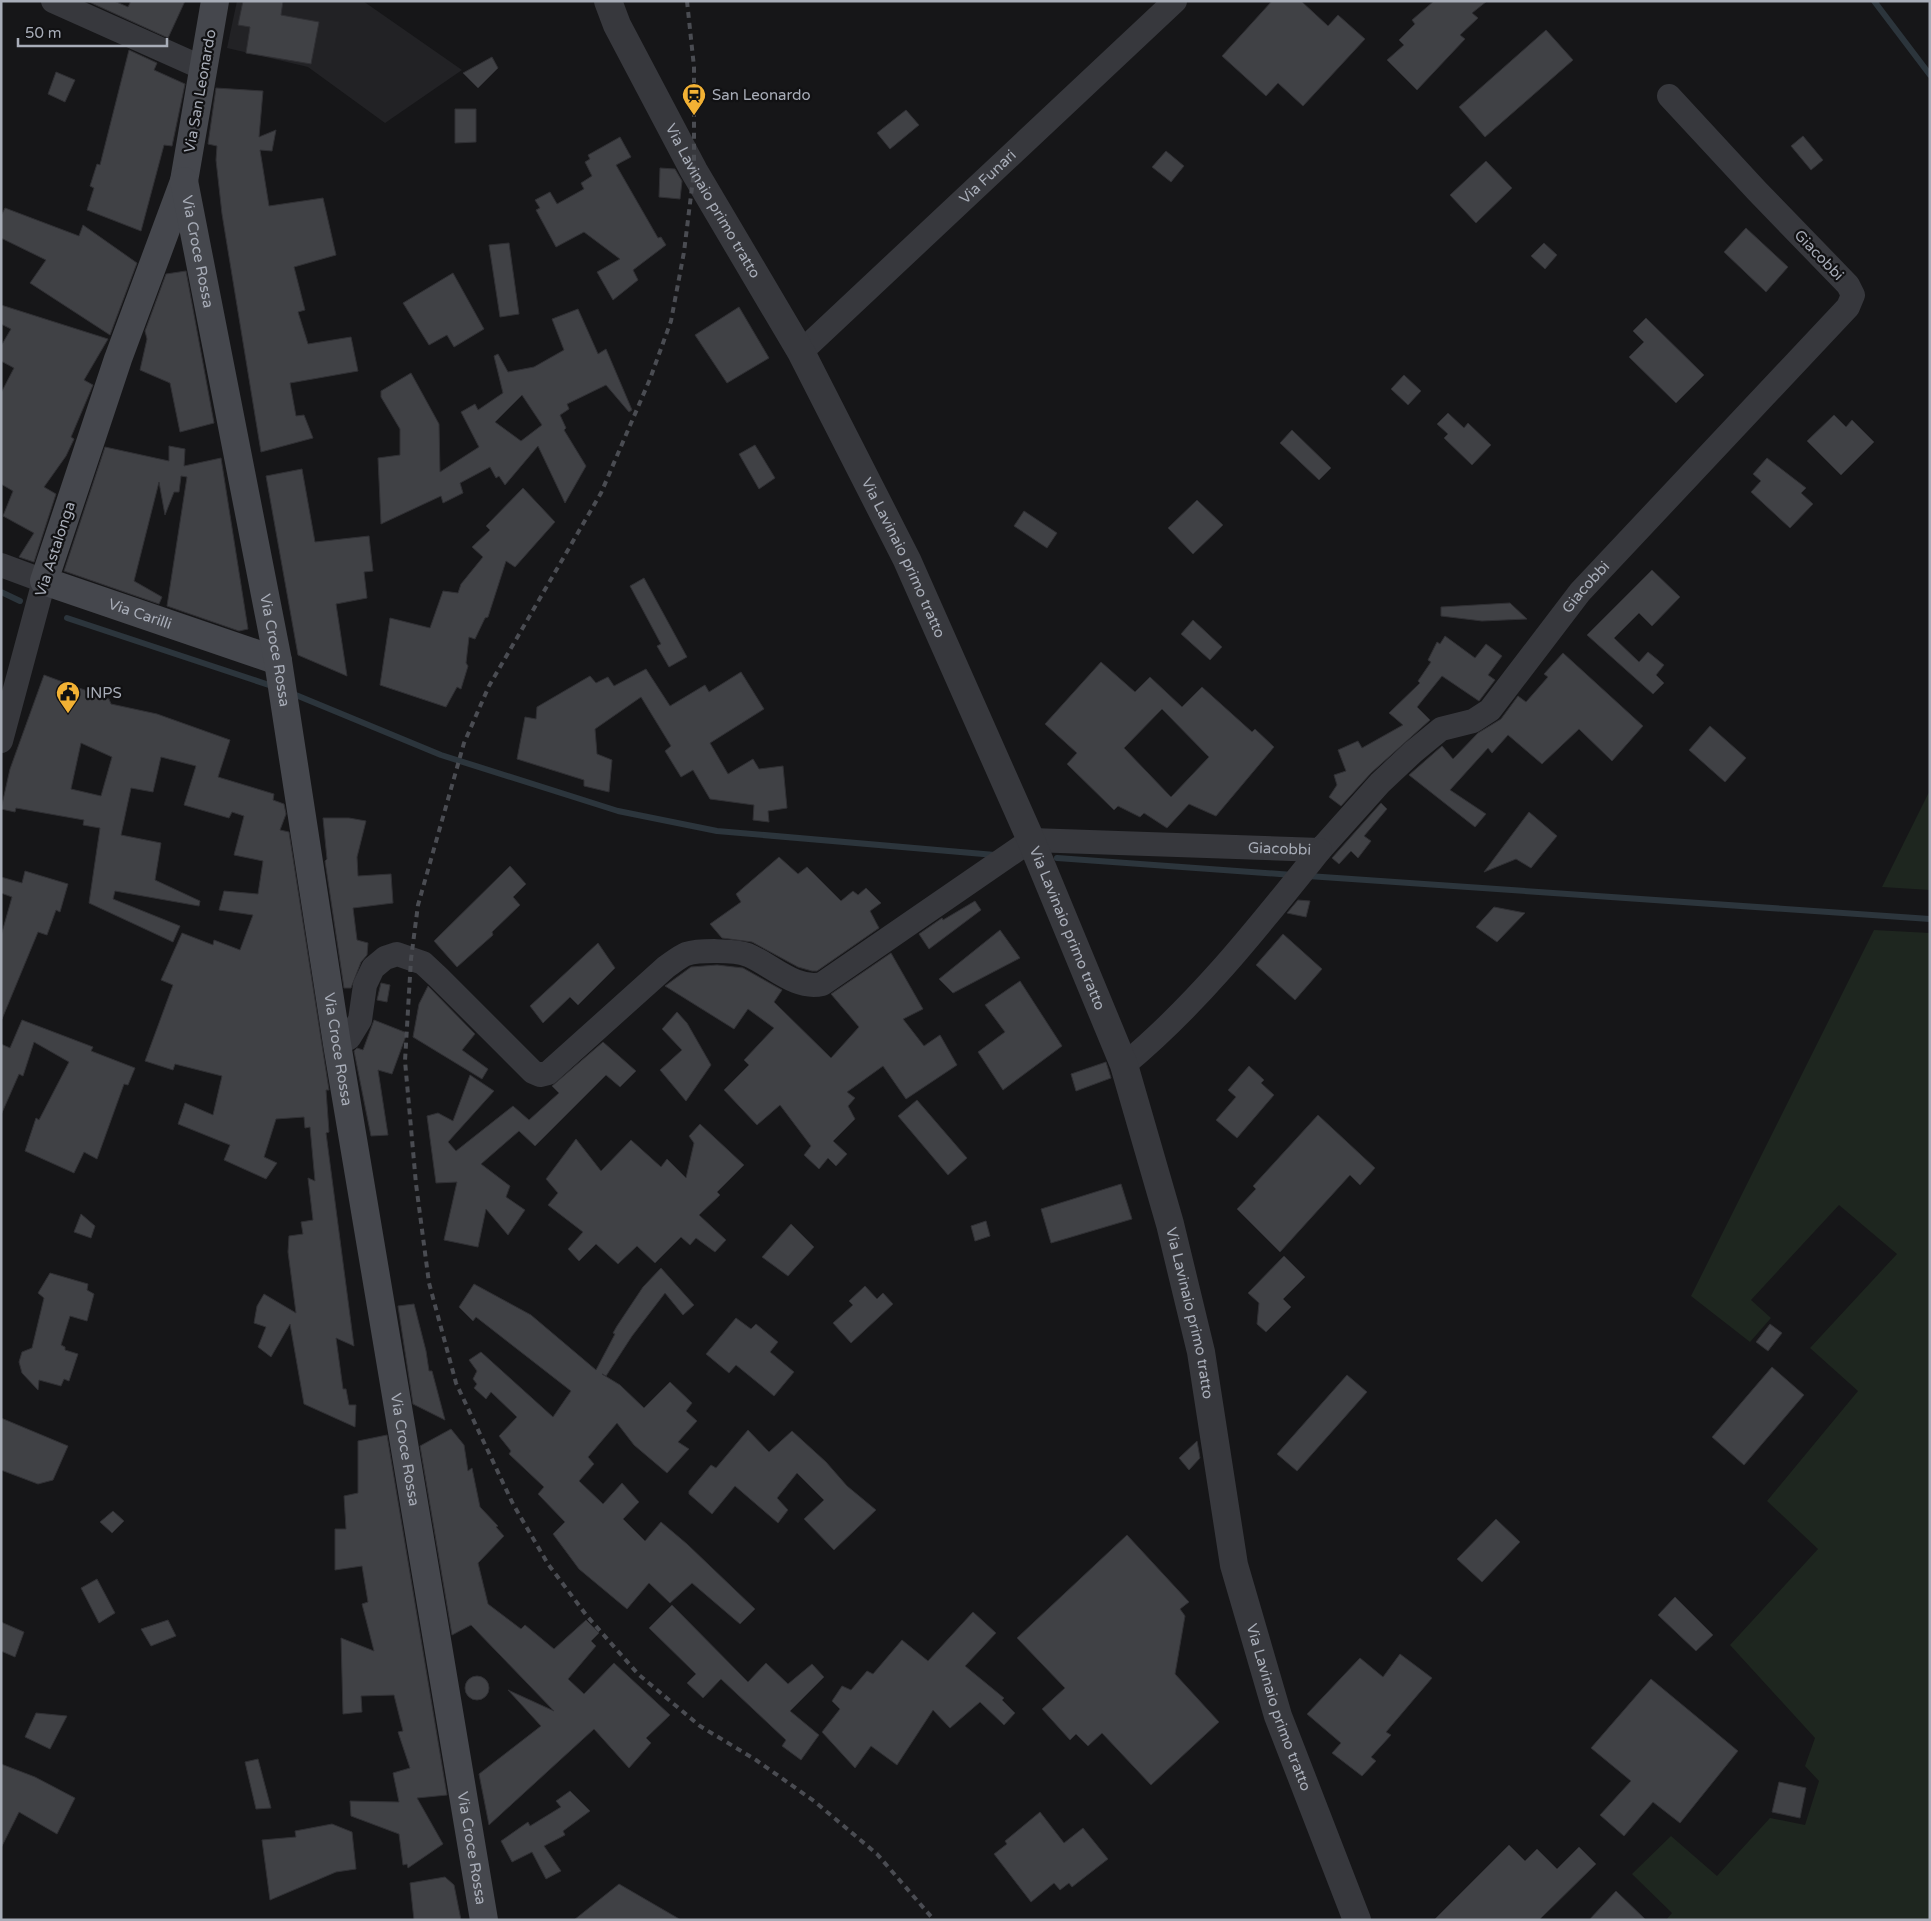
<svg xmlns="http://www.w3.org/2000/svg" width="1931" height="1921" font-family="'Varela Round',sans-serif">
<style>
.built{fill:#222225}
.green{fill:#1e261f}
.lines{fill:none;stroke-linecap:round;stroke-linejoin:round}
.stream{stroke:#2c353c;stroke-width:6}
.building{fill:#404145;stroke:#303034;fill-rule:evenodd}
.minor{stroke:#37383d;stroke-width:24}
.tertiary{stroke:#37383d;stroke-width:28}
.secondary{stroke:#45474d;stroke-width:28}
.rail{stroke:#4a4c52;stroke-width:4;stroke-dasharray:6 5;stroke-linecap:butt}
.labels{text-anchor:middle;stroke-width:4.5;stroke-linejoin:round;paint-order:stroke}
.street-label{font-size:15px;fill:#a8adb8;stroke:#111113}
.poi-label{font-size:15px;fill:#a8adb8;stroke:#111113;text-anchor:start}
</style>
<rect width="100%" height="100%" fill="#161618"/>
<polygon class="built" points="237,1 363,1 462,70 385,123 308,67 227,48"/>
<g class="green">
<polygon points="1930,790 1930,890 1882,887"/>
<polygon points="1874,930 1930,933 1930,1920 1666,1920 1672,1913 1632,1874 1671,1836 1717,1876 1770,1818 1805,1825 1819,1781 1805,1766 1815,1738 1730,1645 1818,1549 1767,1501 1858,1391 1810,1348 1897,1254 1839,1205 1751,1300 1771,1318 1750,1342 1691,1296"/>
</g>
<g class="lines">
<g class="stream">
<polyline points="1874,1 1930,75"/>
<polyline points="1,592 20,601"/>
<polyline points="67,618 275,687"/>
<polyline points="291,693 441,755 618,811 717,831 995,855"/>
<polyline points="1057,858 1293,875"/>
<polyline points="1308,876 1930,919"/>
</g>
</g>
<g class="building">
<polygon points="87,1 114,1 128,7 131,1 185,1 168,38"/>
<polygon points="243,1 283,1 281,15 319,22 311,64 246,53 250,27 238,25"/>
<polygon points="1272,1 1301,1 1328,26 1338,15 1365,39 1303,106 1278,83 1266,96 1222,56"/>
<polygon points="1434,1 1487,1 1472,13 1478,18 1460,35 1465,39 1417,90 1387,60 1404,45 1399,40 1415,24 1412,20"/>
<polygon points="1546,30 1573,60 1485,137 1459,107"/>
<polygon points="129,50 157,63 154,70 185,84 172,146 164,145 141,231 87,210 94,188 90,186 97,164 100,165"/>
<polygon points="492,57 498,68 478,88 463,73"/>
<polygon points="56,72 75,80 65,102 48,94"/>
<polygon points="216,88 263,91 259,137 276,130 272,151 260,150 269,206 323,198 336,255 294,267 305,310 298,312 308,344 351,337 358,371 290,383 296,416 304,415 313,438 261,452 222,214 216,160 217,146 208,144"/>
<polygon points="455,109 476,109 476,142 455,143"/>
<polygon points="906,110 919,125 890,149 877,133"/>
<polygon points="1803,136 1823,160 1811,170 1791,146"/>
<polygon points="620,137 631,157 616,165 658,238 661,237 666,245 633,270 638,280 613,300 597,272 620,259 584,232 556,247 536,210 540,208 535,200 550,192 557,204 584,189 581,183 592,176 585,162 590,159 588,155"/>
<polygon points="1166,151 1184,166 1171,182 1152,167"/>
<polygon points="1486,161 1512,188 1476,223 1450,195"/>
<polygon points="660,168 675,169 682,181 680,199 659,197"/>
<polygon points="5,208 79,236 83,225 137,263 110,335 30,283 46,260 1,238 1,216"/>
<polygon points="1746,228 1788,267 1766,292 1724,252"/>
<polygon points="509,243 519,314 500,317 489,245"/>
<polygon points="1544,243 1557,255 1545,269 1531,256"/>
<polygon points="186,271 214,423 180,432 170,383 140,370 147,339 145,331 166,274"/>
<polygon points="453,273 484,329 454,347 447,335 429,345 403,303"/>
<polygon points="1,305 108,339 84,380 93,385 71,437 74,439 66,456 44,487 56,494 34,562 19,557 34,533 3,516 13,491 1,484 1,393 14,368 1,361 1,346 11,329 1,324"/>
<polygon points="739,307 769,358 727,383 695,335"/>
<path d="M578,309l20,45 8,-5 26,61 -3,2 -23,-27 -39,19 2,5 -9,6 6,13 -2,2 22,36 -21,37 -27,-57 -33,39 -6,-9 -3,2 -6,-11 -30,16 3,10 -20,10 -2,-7 -60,28 -3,-66 22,-3v-26l-19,-32v-6l30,-18 28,51 1,48 39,-25 -18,-35 14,-8 3,6 25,-17 -9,-37 4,-2 10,18 26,-5 30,-17 -12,-31zM522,395l20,30 -21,16 -26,-19z"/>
<polygon points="1646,318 1704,375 1676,403 1629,357 1644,342 1633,331"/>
<polygon points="1404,375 1421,391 1408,405 1391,389"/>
<polygon points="1448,413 1464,428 1468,423 1491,445 1472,465 1444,438 1448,434 1437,424"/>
<polygon points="1834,415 1846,427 1852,420 1874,442 1841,475 1807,441"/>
<polygon points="1292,430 1331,468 1319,480 1280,443"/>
<polygon points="755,445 775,478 759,489 739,454"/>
<polygon points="169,446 185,449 184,466 221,458 248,629 239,631 167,606 187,477 181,476 179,492 174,492 165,515 159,482 134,581 162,597 159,604 64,571 105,447 169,461"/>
<polygon points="1767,458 1806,488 1801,493 1813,504 1790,528 1751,492 1761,481 1753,474"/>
<polygon points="302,469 315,542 369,536 373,571 364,572 367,598 336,604 347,676 298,655 266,476"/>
<polygon points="523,488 555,522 515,567 506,561 488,617 485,618 475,639 469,637 466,663 468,666 461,689 457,687 446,707 380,685 390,618 430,628 443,591 458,593 461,584 483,557 472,547 490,530 486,526"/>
<polygon points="1197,500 1223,525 1193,554 1168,528"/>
<polygon points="1024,511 1057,533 1047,548 1014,526"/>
<polygon points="1652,570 1680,597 1652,626 1639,613 1614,638 1639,662 1648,652 1664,665 1656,675 1664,683 1653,694 1587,635"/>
<polygon points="644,578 687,657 669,667 657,646 661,644 630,586"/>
<polygon points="1510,603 1527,619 1482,621 1441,616 1441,607"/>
<polygon points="1193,620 1222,647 1210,660 1181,634"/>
<polygon points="1445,636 1475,658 1486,644 1502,656 1488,675 1495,680 1479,701 1442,676 1417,707 1430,720 1371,773 1341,806 1329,797 1337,785 1334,775 1346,771 1338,750 1358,741 1362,748 1403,725 1389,713 1420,683 1418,681 1431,662 1428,660 1437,642 1440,644"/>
<polygon points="1563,653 1643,726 1612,761 1579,729 1542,764 1508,735 1492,753 1488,748 1450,790 1486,814 1475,827 1409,775 1442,746 1453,759 1478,733 1501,719 1518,696 1526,702 1548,677 1544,674"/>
<path d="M1101,662l34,30 15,-15 32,30 20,-20 50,45 3,-3 19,18 -58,69 -27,-12 -22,24 -23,-15 -4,4 -22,-11 -4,4 -47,-46 10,-11 -32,-29zM1162,709l47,48 -38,40 -47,-49z"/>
<polygon points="646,669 670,706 705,685 709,692 741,672 764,709 710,743 728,774 753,759 759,769 783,766 787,808 768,811 769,822 753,820 754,805 710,799 693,770 681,777 665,751 671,746 641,697 595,729 597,754 612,760 609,792 584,786 584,780 517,759 525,717 536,719 537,707 590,676 596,683 608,677 614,686"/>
<path d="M44,675l65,24 2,5 46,10 73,26 -12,37 56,17 -1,6 11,4 2,10 -6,16 9,2 40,258h-3l3,42 -3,1 28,213 -18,-8 7,51h3l3,16h7l-1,22 -51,-23 -14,-80 -19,33 -13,-10 8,-20 -12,-4 3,-17 7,-12 32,19 -8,-61 1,-16 14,-2 -2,-12 12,-2 -5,-42 7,3 -5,-54 -5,1 -1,-11 -28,2 -12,38 13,6 -11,16 -42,-19 6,-15 -52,-21 7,-21 28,12 9,-39 -47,-12 -2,6 -28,-9 28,-76 -12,-5 21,-47 31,12 1,-5 26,10 13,-35 -34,-5 5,-19 34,3 5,-33 -29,-6 10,-39 -12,-4 -3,6 -45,-13 12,-39 -35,-9 -8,35 -22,-4 -10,47 40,8 -6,37 45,21 -1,5 -84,-15 -2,8 67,27 -7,16 -84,-39 11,-75 -17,-3 1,-5 -68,-12 -1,4 -14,-3 9,-40zM81,743l31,14 -11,39 -30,-7z"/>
<polygon points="1710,726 1746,758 1725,782 1689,750"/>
<polygon points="1381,803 1387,809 1364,836 1371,841 1358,858 1351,851 1339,864 1332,858"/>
<polygon points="1529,812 1557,836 1531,868 1516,859 1484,872"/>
<polygon points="323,818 349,818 366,821 357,857 358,876 391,874 393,903 353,908 357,940 368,943 367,955 361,962 351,988 344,988 325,861 327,859"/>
<polygon points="779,857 798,874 807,867 841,901 853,891 858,895 866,888 881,903 870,911 879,928 817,971 812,971 798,967 752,942 722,938 710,924 741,902 736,894"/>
<polygon points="510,866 526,884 513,897 520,905 492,932 493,935 457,967 434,941"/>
<polygon points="25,871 68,884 60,912 56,910 47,935 38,932 2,1019 1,936 12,897 1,893 1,877 22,883"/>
<polygon points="1298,900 1310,901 1306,917 1287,913"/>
<polygon points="975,901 981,910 929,949 919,934 942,918 943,920"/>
<polygon points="1494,907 1525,913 1497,942 1476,927"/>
<polygon points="1000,930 1020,958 953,993 939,979"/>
<polygon points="1283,934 1322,969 1295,1000 1256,965"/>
<polygon points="598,943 615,968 578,1005 570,997 543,1023 530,1006"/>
<polygon points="891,953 923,1009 903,1019 924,1046 940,1035 957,1065 906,1099 883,1066 847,1092 855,1098 848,1106 855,1119 833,1141 847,1154 836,1166 828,1158 819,1169 804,1155 811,1146 780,1105 757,1125 724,1090 749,1065 744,1060 774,1028 748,1009 734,1029 665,986 691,967 717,965 743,968 782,990 774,1002 831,1058 859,1027 831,994"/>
<polygon points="1020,981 1062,1046 1003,1090 978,1052 1005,1032 985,1005"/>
<polygon points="381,983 390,985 387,1002 377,1000"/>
<polygon points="428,986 475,1034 462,1050 488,1069 482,1079 413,1037 419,1004"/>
<polygon points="677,1012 687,1023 711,1065 686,1101 660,1070 682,1050 662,1029"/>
<polygon points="22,1020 93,1047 91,1051 135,1068 128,1085 124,1084 97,1159 84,1152 74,1173 25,1151 36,1118 39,1120 69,1062 34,1042 23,1076 19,1074 1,1115 1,1044 10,1048"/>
<polygon points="374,1020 407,1033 392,1074 378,1070 388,1135 371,1136 354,1051 357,1048 363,1050"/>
<polygon points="603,1042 636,1071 620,1087 606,1075 535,1146 519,1131 481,1164 510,1186 506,1197 525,1210 508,1235 486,1209 478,1247 444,1240 457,1182 436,1183 427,1116 438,1113 453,1121 470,1075 494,1091 448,1142 456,1151 513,1106 529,1120 559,1093 552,1086"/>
<polygon points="1106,1062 1111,1078 1076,1091 1071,1074"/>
<polygon points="1249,1066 1264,1080 1261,1083 1274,1095 1237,1138 1216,1120 1236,1097 1228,1090"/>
<polygon points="917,1100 967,1158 948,1175 898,1116"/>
<polygon points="1318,1115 1375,1168 1360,1185 1350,1175 1280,1252 1237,1209 1256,1189 1253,1186"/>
<polygon points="700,1124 744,1165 717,1192 720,1195 699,1215 726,1240 715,1252 696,1238 690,1245 681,1237 655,1263 637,1246 618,1264 596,1244 579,1261 568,1249 583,1232 548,1205 558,1193 546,1179 576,1139 601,1171 631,1140 661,1167 667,1159 686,1178 694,1143 689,1136"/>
<polygon points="1121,1184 1132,1219 1051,1243 1041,1209"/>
<polygon points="81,1214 95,1226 91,1238 74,1232"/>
<polygon points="986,1221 990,1236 975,1241 971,1226"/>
<polygon points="791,1224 814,1247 788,1276 762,1257"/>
<polygon points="1284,1256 1305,1277 1283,1299 1291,1307 1266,1332 1257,1324 1259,1303 1248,1293"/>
<polygon points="661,1268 694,1305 683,1315 665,1293 632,1336 606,1376 602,1374 620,1385 644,1408 670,1382 692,1403 686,1411 697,1421 678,1442 689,1449 667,1473 634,1445 617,1423 588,1457 594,1464 579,1481 603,1504 622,1483 639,1502 623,1519 645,1541 661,1522 687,1544 755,1609 740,1624 692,1583 670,1603 649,1583 627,1609 579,1569 553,1534 565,1522 538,1494 544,1487 509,1454 511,1451 499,1436 517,1417 491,1392 486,1399 474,1388 477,1384 473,1379 477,1371 469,1360 481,1352 553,1417 571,1391 476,1317 473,1321 459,1307 474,1284 531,1315 596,1370 615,1334 613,1333 617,1326 643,1287"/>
<polygon points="50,1273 88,1284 87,1290 94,1294 87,1321 70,1316 61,1345 65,1347 65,1350 78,1354 69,1381 64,1379 61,1386 39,1380 38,1390 22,1373 19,1362 22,1352 32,1348 44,1298 38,1293"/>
<polygon points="865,1286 877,1299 883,1293 893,1304 851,1343 833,1323 853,1305 849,1301"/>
<polygon points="414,1304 426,1351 429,1371 432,1371 445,1420 413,1404 398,1306"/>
<polygon points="736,1318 751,1329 756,1324 778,1342 770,1352 794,1372 774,1396 736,1365 729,1373 706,1354"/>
<polygon points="1770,1324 1782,1333 1768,1351 1756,1342"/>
<polygon points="1772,1367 1804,1395 1744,1465 1712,1437"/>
<polygon points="1347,1375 1367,1392 1297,1471 1277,1454"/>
<polygon points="1,1418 68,1446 53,1480 38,1484 1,1470"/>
<polygon points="451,1429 464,1445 468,1471 472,1468 480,1507 498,1526 496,1527 504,1536 478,1563 488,1604 521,1629 525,1625 554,1649 586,1620 599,1633 591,1641 596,1646 568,1679 584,1694 614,1663 670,1715 646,1738 651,1743 629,1768 594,1729 489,1825 479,1774 541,1726 508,1690 554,1711 471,1625 452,1635 420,1446"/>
<polygon points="748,1430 769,1452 792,1431 826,1462 847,1486 876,1510 834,1550 804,1519 824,1500 797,1473 777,1498 788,1510 778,1523 735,1486 712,1514 689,1494 689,1491 711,1465 716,1468"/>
<polygon points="387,1435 447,1795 417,1798 443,1844 408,1868 407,1864 403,1865 399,1834 351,1816 350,1801 399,1802 393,1773 410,1768 398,1732 403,1731 394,1695 361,1696 362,1712 343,1714 341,1638 374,1651 362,1604 368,1602 362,1566 335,1570 335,1529 346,1529 344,1496 358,1493 358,1441"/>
<polygon points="1197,1441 1200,1458 1189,1470 1179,1458"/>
<polygon points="113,1511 124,1521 112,1533 100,1522"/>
<polygon points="1496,1519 1520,1542 1482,1582 1457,1559"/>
<polygon points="1127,1535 1189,1602 1180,1609 1185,1616 1175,1674 1219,1722 1151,1785 1102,1733 1088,1746 1076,1734 1070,1740 1042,1709 1065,1688 1017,1638"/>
<polygon points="97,1579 115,1613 99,1623 81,1588"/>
<polygon points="1675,1597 1713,1635 1696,1651 1658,1615"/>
<polygon points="672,1605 748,1682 766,1663 788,1684 812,1664 824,1677 790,1711 819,1735 801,1760 782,1746 786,1740 721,1679 703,1698 687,1683 696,1674 649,1628"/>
<polygon points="973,1612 996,1633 965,1666 1004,1698 1002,1700 1015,1713 1004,1725 980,1702 950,1728 933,1710 897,1765 871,1746 855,1768 822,1732 840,1709 832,1701 842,1686 851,1690 867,1671 873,1674 902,1640 928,1661"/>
<polygon points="168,1620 176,1636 151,1646 141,1629"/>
<polygon points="1,1622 24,1632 15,1657 1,1651"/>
<polygon points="1400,1654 1432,1678 1386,1732 1391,1735 1371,1757 1376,1761 1362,1776 1332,1753 1341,1743 1307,1714 1360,1658 1383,1677"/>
<circle cx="477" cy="1688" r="12"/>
<polygon points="1651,1679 1738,1751 1680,1823 1653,1802 1624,1836 1600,1815 1631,1781 1591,1748"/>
<polygon points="36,1713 67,1716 50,1749 25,1737"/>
<polygon points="258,1759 271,1808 256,1809 245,1762"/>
<polygon points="1,1764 35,1777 75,1798 57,1834 19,1812 1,1848"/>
<polygon points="1779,1782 1806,1788 1800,1818 1772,1812"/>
<polygon points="570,1791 590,1811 563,1831 565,1835 544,1846 561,1871 546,1879 532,1852 512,1862 501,1841 528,1822 530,1826 561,1807 556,1801"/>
<polygon points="1040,1812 1064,1843 1083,1828 1108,1859 1072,1887 1069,1883 1060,1890 1054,1883 1031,1902 994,1854 1007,1844 1005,1841"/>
<polygon points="332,1824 352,1832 356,1869 336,1872 270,1900 262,1840 296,1837 295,1831"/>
<polygon points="1509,1845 1525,1861 1537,1849 1557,1869 1579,1847 1596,1864 1539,1920 1434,1920"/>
<polygon points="445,1877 454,1885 461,1920 414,1920 410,1883"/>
<polygon points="619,1884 681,1920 574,1920"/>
<polygon points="1616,1891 1646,1920 1589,1920"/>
</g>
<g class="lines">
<g class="minor">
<polyline points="53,1 205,69"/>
<path id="s1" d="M801,352l374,-351"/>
<polyline points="1,565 44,581 1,741"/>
<path id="s2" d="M337,1044l12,-6 11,-18 5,-35 8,-17 12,-10 12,-4 26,9 15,14 95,95 7,3 8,-2 118,-106c6,-4 13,-10 20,-13 13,-4 49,-4 62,1 24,10 47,35 74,29l209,-144 289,10 60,-67 33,-31 28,-23 32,-8 17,-11 90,-118 268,-285 5,-12 -5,-10 -91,-94 -88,-95"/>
<path d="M1124,1065c75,-62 136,-140 196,-215"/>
</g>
<path class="tertiary" id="s3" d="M608,1l9,24 77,146 107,181 106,208 124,280 93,225 46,159 31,128 33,213 44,151 79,204"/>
<g class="secondary">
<path id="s4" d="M215,1l-31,180 -66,178 -74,222 234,80"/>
<path id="s5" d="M184,181l94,480 59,383 147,876"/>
</g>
<polyline class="rail" points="687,1 694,67 694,171 684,252 671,321 650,379 601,493 489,686 464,743 418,905 411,959 405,1061 416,1184 429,1283 456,1383 513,1504 548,1564 587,1616 638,1674 700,1726 756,1760 814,1801 877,1854 934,1920"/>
</g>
<defs>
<g id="station-pin" transform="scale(1.25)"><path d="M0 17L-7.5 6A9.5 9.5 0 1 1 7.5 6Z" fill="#f2b134" stroke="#111113"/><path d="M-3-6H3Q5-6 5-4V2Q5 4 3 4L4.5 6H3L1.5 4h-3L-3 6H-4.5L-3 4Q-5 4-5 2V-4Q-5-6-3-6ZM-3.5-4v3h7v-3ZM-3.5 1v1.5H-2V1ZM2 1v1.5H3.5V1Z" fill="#111"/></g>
<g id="civic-pin" transform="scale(1.25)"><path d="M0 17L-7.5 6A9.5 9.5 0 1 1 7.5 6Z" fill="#f2b134" stroke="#111113"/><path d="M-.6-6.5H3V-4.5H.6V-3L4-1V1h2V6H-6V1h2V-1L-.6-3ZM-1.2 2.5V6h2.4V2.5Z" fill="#111"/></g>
</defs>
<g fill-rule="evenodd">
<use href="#station-pin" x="694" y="95"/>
<use href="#civic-pin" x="68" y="693"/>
</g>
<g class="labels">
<g class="street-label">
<text transform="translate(200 91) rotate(-80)" y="5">Via San Leonardo</text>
<text dy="5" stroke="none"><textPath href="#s1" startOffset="256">Via Funari</textPath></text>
<text dy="5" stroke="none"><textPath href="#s3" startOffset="226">Via Lavinaio primo tratto</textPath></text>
<text dy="5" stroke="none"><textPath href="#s5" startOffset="72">Via Croce Rossa</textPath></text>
<text transform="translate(1819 255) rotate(46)" y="5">Giacobbi</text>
<text transform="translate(55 549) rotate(-72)" y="5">Via Astalonga</text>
<text dy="5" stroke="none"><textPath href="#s3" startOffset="631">Via Lavinaio primo tratto</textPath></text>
<text dy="5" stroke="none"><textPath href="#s2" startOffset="1565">Giacobbi</textPath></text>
<text dy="5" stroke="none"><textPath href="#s4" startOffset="708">Via Carilli</textPath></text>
<text dy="5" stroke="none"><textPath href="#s5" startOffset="478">Via Croce Rossa</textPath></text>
<text dy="5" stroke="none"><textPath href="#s2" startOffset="1144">Giacobbi</textPath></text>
<text dy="5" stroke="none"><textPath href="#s3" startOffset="1036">Via Lavinaio primo tratto</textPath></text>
<text dy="5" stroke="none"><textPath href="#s5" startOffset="882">Via Croce Rossa</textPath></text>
<text dy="5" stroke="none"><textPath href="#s3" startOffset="1441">Via Lavinaio primo tratto</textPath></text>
<text dy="5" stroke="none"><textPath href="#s5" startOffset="1288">Via Croce Rossa</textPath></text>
<text dy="5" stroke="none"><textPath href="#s3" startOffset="1846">Via Lavinaio primo tratto</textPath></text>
<text dy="5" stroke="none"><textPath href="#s5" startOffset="1692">Via Croce Rossa</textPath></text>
</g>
<g class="poi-label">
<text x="712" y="100">San Leonardo</text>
<text x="86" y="698">INPS</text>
</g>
</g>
<rect width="1931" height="1921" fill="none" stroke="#a8adb8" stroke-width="5"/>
<path d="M18 38v8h149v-8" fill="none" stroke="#a8adb8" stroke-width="2.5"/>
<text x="25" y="38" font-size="15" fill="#a8adb8" stroke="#111113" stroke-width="4" paint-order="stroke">50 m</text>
</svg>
